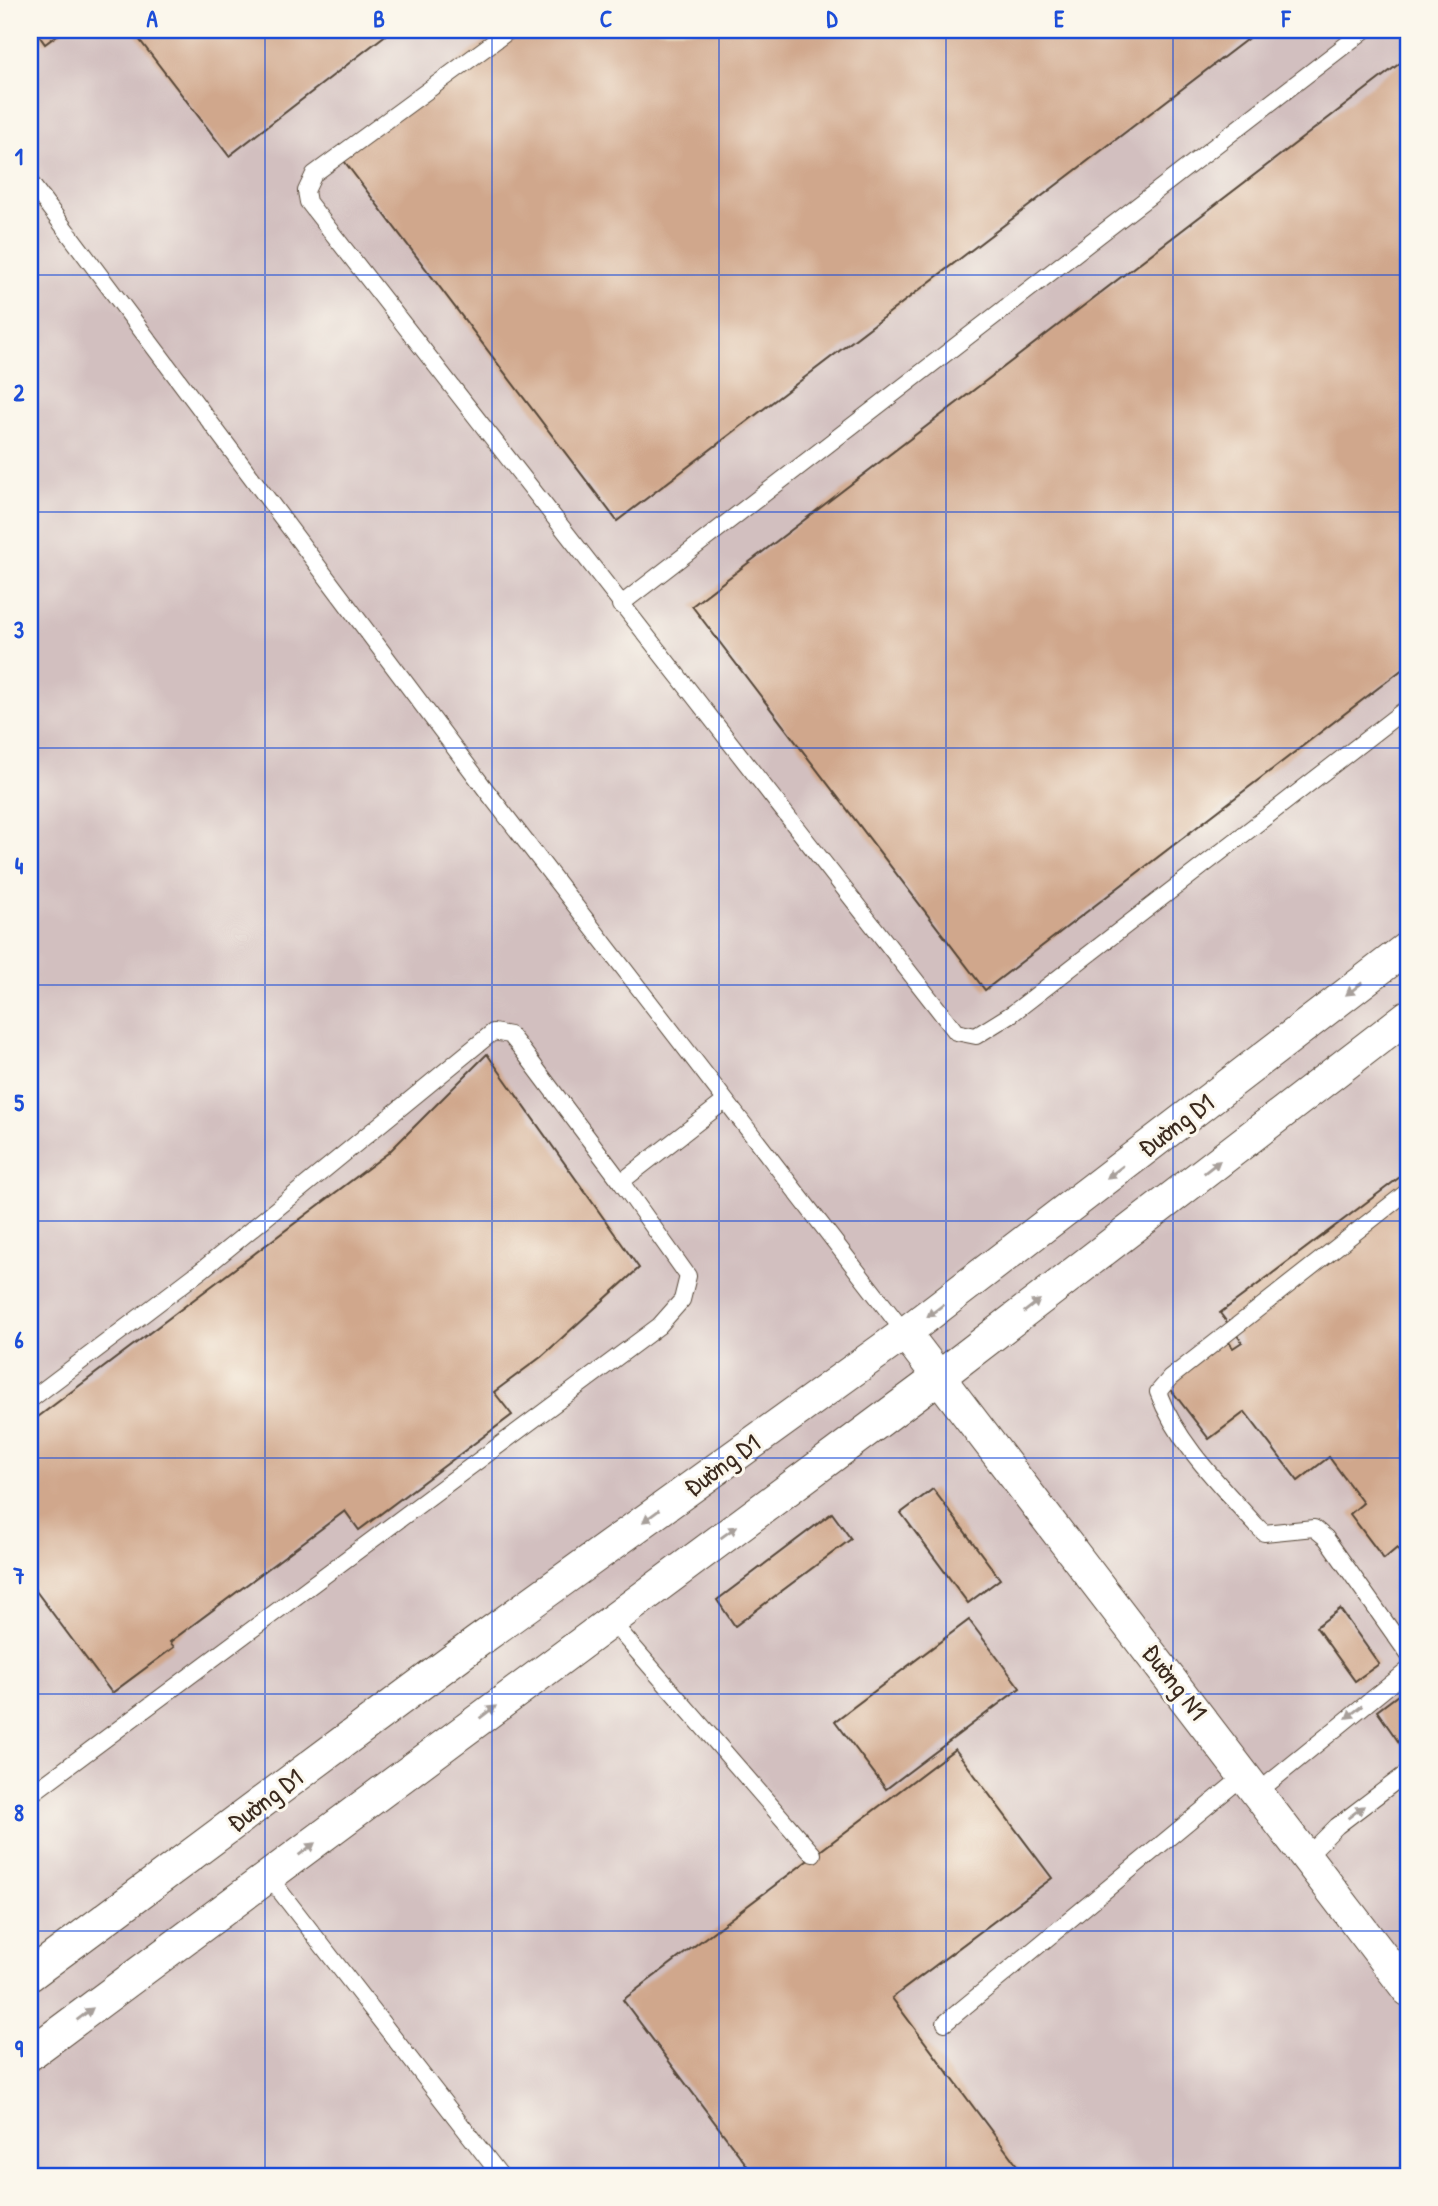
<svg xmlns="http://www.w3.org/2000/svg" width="1438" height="2206" font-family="'Patrick Hand',sans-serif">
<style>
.industrial{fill:#d2bfbf}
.building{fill:#d0a78c}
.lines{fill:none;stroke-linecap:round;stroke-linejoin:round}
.service-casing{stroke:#564637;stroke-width:18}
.minor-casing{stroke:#564637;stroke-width:34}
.service{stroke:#fff;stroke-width:16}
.minor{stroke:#fff;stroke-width:32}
.oneway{fill:#a79f9a}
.grid{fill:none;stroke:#1d4ed8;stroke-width:2;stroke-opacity:0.55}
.labels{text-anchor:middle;stroke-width:6;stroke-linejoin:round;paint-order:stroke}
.street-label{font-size:26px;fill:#3b2a1e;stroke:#fbf7ec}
.neatline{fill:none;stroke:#1d4ed8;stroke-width:2.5}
.grid-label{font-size:23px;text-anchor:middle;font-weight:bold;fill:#1d4ed8}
</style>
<rect width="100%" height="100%" fill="#fbf7ec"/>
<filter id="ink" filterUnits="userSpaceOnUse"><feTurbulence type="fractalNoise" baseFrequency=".0143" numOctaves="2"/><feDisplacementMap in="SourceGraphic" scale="14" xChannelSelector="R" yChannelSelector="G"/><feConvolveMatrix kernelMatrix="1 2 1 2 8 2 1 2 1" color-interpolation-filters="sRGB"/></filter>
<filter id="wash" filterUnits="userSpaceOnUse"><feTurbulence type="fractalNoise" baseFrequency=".00686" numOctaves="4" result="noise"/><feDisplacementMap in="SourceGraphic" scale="28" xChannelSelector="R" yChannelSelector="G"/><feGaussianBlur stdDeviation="1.57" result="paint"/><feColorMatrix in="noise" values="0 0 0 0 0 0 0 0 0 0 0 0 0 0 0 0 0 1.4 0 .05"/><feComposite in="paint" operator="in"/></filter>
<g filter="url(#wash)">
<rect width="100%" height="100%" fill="#ece6c7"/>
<rect class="industrial" x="30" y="30" width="1378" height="2146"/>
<g id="blocks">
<g class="building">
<polygon points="35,30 64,30 45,44"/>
<polygon points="132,30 392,30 229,156"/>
<polygon points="499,30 1259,30 617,521 338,153"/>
<polygon points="1408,57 1408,665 985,990 692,606"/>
<polygon points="487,1054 639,1268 541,1357 494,1392 512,1415 359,1530 345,1511 170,1642 174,1647 112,1693 30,1583 30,1423 388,1153"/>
<polygon points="1408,1171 1408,1563 1397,1548 1384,1559 1350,1514 1363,1503 1329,1457 1298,1481 1245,1412 1209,1439 1166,1383 1226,1338 1233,1348 1242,1342 1220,1313"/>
<polygon points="933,1489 1000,1579 968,1603 901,1513"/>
<polygon points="832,1513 851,1539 735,1626 717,1600"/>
<polygon points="1340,1609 1379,1664 1355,1681 1316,1627"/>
<polygon points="969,1620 1020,1688 886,1789 835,1721"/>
<polygon points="1406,1689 1408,1739 1400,1744 1377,1711"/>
<polygon points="955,1749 1052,1878 892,1998 1025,2176 755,2176 623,2000"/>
</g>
</g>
</g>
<g filter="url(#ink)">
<use href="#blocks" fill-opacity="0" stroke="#564637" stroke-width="2"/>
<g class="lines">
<g class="service-casing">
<g id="service">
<polyline points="510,30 314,174 306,191 308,202 956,1032 976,1036 1013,1013 1408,707"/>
<polyline points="30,182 489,794 905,1333"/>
<polyline points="620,605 1365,30"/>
<path d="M1408,1191l-238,187 -12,14c19,51 62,93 98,133l8,8 50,-5 12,10 82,116"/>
<polyline points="30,1400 203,1269 493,1032 510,1035 523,1051 621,1182 725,1101"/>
<polyline points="610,1620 813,1854"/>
<polyline points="1258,1792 1408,1670"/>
<polyline points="30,1795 659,1326 682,1300 688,1276 621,1182"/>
<polyline points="1307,1856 1337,1826 1408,1772"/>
<polyline points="269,1877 501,2176"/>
<polyline points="945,2023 1246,1774"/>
</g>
</g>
<g class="minor-casing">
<g id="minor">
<polyline points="905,1333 1408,1990"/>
<polyline points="30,1975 477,1642 905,1333 1408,947"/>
<polyline points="30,2054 939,1377 1408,1016"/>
</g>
</g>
<use href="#service" class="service"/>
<use href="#minor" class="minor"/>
</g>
<defs><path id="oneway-solid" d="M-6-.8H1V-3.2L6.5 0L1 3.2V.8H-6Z" transform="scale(1.75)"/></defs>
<g class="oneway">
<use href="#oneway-solid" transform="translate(1354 989) rotate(143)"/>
<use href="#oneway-solid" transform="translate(1212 1167) rotate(-38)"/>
<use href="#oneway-solid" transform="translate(1115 1172) rotate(143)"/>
<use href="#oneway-solid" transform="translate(1032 1306) rotate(-38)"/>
<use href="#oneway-solid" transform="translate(935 1311) rotate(143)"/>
<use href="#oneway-solid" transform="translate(651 1516) rotate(144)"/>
<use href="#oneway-solid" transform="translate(729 1532) rotate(-36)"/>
<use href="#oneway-solid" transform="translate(488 1712) rotate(-37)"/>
<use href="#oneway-solid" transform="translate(1354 1712) rotate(142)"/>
<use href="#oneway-solid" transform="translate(1356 1812) rotate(-37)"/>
<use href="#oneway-solid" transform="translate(307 1849) rotate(-37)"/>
<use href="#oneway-solid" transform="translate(85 2014) rotate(-37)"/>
</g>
</g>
<path class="grid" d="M265,30v2146M492,30v2146M719,30v2146M946,30v2146M1173,30v2146M30,275h1378M30,512h1378M30,748h1378M30,985h1378M30,1221h1378M30,1458h1378M30,1694h1378M30,1931h1378"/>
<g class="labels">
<g class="street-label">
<text transform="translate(1176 1125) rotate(-37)" y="9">Đường D1</text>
<text transform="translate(722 1465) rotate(-36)" y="9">Đường D1</text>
<text transform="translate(1175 1682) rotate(52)" y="9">Đường N1</text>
<text transform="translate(265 1800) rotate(-37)" y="9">Đường D1</text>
</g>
</g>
<rect width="1438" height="2206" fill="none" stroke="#fbf7ec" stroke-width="77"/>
<rect x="38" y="38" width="1362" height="2130" class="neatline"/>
<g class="grid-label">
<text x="152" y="27">A</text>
<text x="379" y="27">B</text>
<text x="606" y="27">C</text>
<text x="832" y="27">D</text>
<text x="1059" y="27">E</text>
<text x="1286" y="27">F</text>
<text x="19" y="165">1</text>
<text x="19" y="401">2</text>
<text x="19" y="638">3</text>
<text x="19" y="874">4</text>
<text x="19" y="1111">5</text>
<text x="19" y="1348">6</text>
<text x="19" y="1584">7</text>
<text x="19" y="1821">8</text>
<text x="19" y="2057">9</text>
</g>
</svg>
